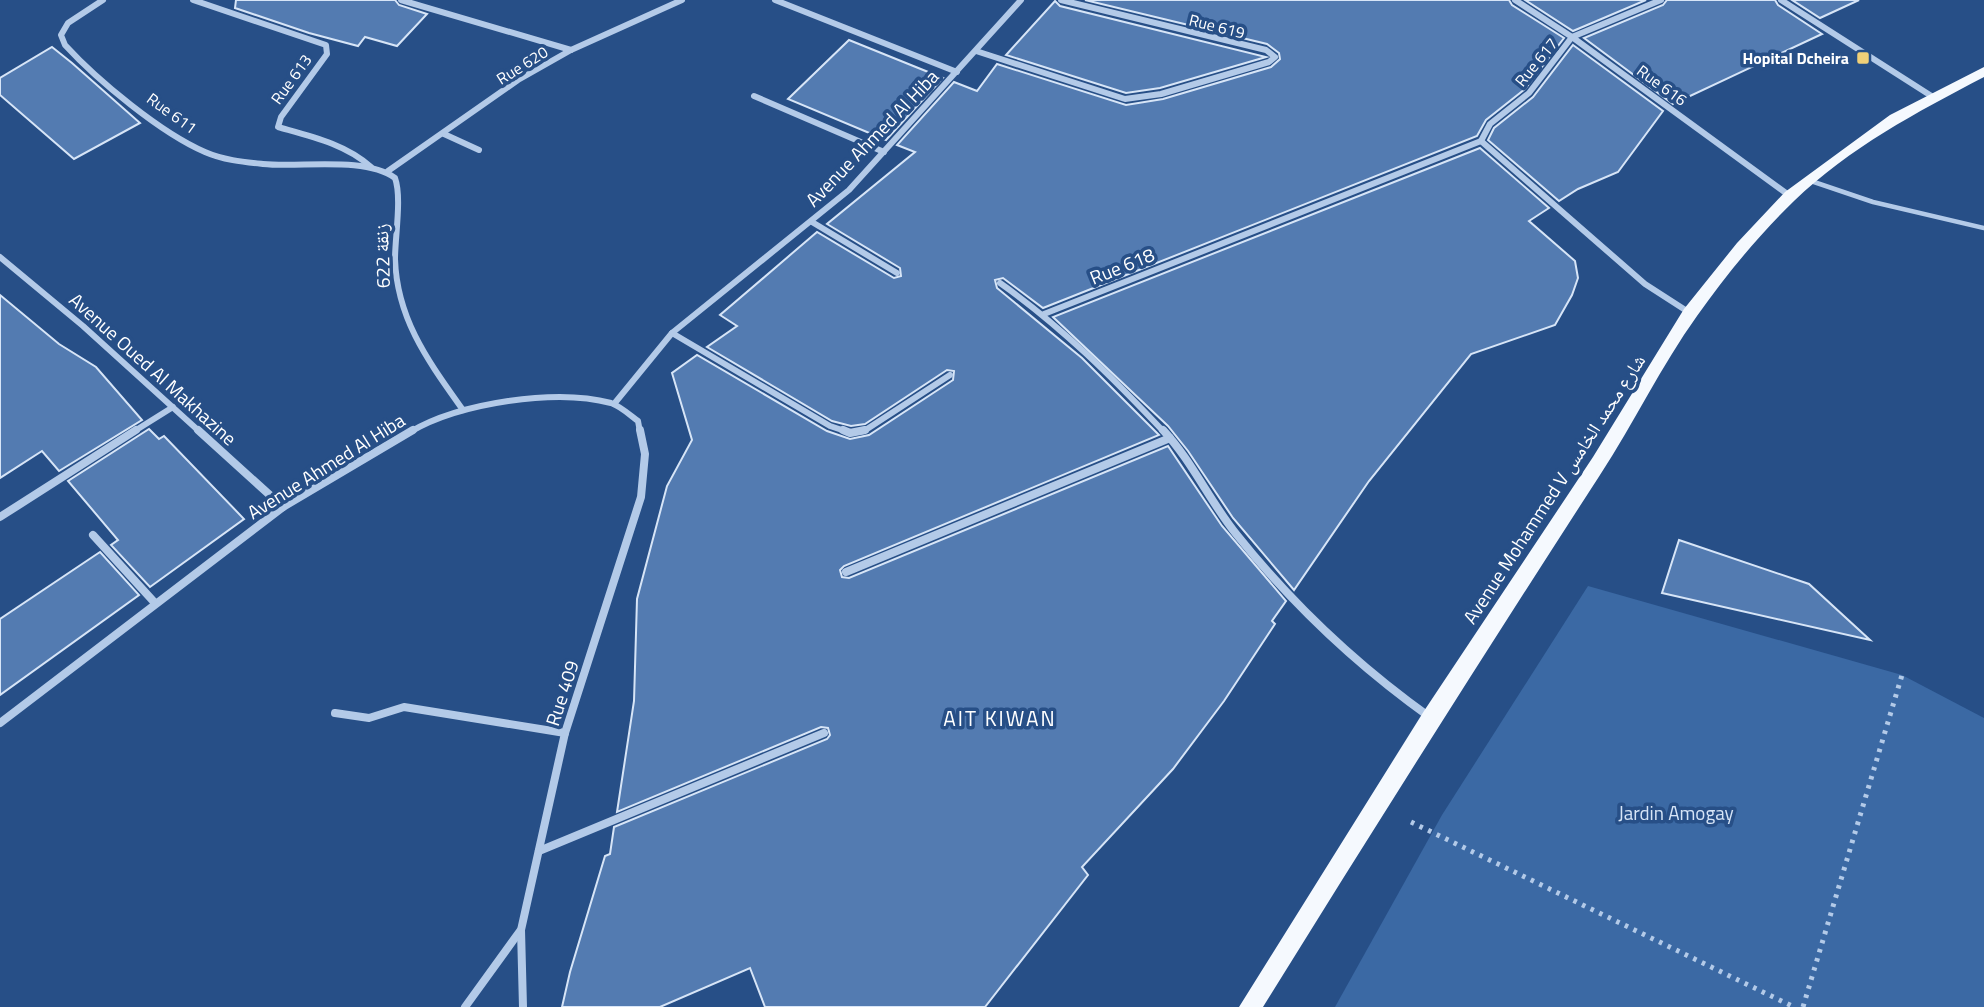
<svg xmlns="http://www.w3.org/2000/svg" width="1984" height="1007" font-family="'Titillium Web','Noto Naskh Arabic',sans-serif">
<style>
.green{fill:#3b69a4}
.building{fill:#537bb1;stroke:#d7e5f7;stroke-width:2}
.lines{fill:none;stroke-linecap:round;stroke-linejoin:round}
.path{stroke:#b3cae8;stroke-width:5;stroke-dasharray:3.5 6;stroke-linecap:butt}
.service{stroke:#b3cae8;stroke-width:4.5}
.minor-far1{stroke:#b3cae8;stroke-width:6}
.minor{stroke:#b3cae8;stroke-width:8}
.primary{fill:#f5f9fe;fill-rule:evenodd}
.poi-dot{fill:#f1d078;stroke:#274f87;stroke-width:2.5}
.labels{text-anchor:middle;stroke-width:7;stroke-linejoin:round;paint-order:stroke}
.far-street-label{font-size:16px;fill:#fff;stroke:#274f87}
.far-poi-label{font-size:16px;font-weight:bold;fill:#fff;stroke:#274f87;text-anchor:end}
.street-label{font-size:19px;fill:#fff;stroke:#274f87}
.park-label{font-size:19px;fill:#d7e5f7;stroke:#274f87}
.neighbourhood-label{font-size:21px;letter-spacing:2px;fill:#fff;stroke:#274f87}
</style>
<rect width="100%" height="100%" fill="#274f87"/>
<polygon class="green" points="1588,586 1902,675 1984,718 1984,1007 1335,1007 1442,815"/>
<g class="building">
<polygon points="236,0 395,0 399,5 427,14 397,46 365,37 358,46 309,33 235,8"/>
<polygon points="1085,0 1509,0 1512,5 1564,38 1525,89 1486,120 1477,136 1043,308 1003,278 995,280 997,288 1082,358 1159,435 844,566 840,570 842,577 849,578 1168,446 1222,526 1286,601 1272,621 1275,624 1224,701 1173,769 1082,867 1088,875 985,1007 765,1007 750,968 660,1007 562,1007 570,972 605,856 610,854 614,827 827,739 830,735 828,728 821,727 617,812 634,701 637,599 667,486 692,440 672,373 697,355 827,431 850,439 869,435 953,380 954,371 947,370 865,424 851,426 832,421 707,347 737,326 720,315 817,232 894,278 901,276 900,268 827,224 915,152 897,145 954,82 977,91 997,64 1126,105 1163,99 1271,67 1280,59 1279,53 1267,44"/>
<polygon points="1525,0 1646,0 1573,31"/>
<polygon points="1667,0 1775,0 1778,5 1822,34 1673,104 1584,38 1663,5"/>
<polygon points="1792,0 1859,0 1820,18"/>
<polygon points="1055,1 1060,6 1266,57 1160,88 1126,93 1006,55"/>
<polygon points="849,40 943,78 886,140 788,99"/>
<polygon points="1573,45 1663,111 1618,172 1578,189 1559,201 1488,140 1494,128 1533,97"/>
<polygon points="52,47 72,63 140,123 74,159 0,95 0,78"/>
<polygon points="1480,148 1549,208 1529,221 1575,261 1578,278 1572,295 1555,325 1471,354 1369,481 1294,590 1233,518 1188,451 1168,426 1053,317"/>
<polygon points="0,295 59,344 96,367 142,420 59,471 42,451 0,478"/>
<polygon points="149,429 159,439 164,436 244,519 150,587 111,545 118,540 68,481"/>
<polygon points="1679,540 1809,584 1870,640 1662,593"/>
<polygon points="100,552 139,595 0,695 0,619"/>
</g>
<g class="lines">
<g class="path">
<polyline points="1411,822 1794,1007"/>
<polyline points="1803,1007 1902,675"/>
</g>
<polyline class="service" points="1808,180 1873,202 1984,228"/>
<g class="minor-far1">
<path d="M103,0l-35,23 -7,12 4,10c33,36 96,88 140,107 18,8 39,10 58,12 37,4 101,-8 132,14 7,19 0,59 0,81 2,61 34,103 68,151"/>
<path d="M193,0l133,45 1,9 -46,63 -3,10c32,9 68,17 93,40"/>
<polyline points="401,0 571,50"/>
<polyline points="775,0 957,72"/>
<polyline points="1515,0 1572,37 1790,196"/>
<polyline points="1781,0 1933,97"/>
<polyline points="976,51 1125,99 1161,94 1269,62 1275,57 1266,50 1061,0"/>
<polyline points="754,96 884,152"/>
<polyline points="444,134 479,150"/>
<polyline points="1481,141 1645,284 1690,313"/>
<polyline points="1481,141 1490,124 1529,93 1572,37 1661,0"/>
<polyline points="388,171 518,80 571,50 682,0"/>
<polyline points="812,222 897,273"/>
<polyline points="0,257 83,326 200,432"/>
<path d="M1000,283c61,43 113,95 164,149"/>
<polyline points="1044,314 1481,141"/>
<polyline points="672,333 830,426 848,432"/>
<polyline points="614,404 672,333 849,190 1021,0"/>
<polyline points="133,432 173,407"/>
<path d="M410,432c49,-29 146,-44 201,-29 9,3 19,12 27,18l2,11"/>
<polyline points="856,432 864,431 950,375"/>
</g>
<g class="minor">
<polyline points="198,430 283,507"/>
<polyline points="843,430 850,433 865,430"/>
<path d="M1163,430c29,31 47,72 74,105 56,70 121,131 194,183"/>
<polyline points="0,517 136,430"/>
<polyline points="93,535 155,603"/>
<polyline points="846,572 1170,438"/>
<polyline points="335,713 369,718 404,707 565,733"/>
<polyline points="0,723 283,507 413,430"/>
<polyline points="539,851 824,733"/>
<polyline points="465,1007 520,931"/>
<polyline points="523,1007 521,930 565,733 641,497 645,454 640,430"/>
</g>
<path class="primary" d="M1984,67v10c-67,35 -135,71 -190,124 -36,35 -68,74 -97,115 -36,50 -63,107 -97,159 -114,176 -226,353 -337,532h-24l185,-296 169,-254 91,-148 53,-66 48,-51 105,-77z"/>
</g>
<rect class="poi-dot" x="1856" y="51" width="14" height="14" rx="3.5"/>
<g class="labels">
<g class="far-street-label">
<text transform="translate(1217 26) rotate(14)" y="6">Rue 619</text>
<text transform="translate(1536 62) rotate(-51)" y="6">Rue 617</text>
<text transform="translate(522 65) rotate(-32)" y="6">Rue 620</text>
<text transform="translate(291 79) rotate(-54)" y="6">Rue 613</text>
<text transform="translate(1662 85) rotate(36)" y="6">Rue 616</text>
<text transform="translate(172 113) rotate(36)" y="6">Rue 611</text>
</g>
<g class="far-poi-label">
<text x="1849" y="64">Hopital Dcheira</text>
</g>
<g class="street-label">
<text transform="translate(872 138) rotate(-46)" y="7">Avenue Ahmed Al Hiba</text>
<text transform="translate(382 256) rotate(-92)" y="7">زنقة 622</text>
<text transform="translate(1122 266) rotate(-22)" y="7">Rue 618</text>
<text transform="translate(153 369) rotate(42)" y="7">Avenue Oued Al Makhazine</text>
<text transform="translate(326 466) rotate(-32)" y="7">Avenue Ahmed Al Hiba</text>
<text transform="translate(1554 489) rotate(-57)" y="7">Avenue Mohammed V شارع محمد الخامس</text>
<text transform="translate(562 693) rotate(-72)" y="7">Rue 409</text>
</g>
<g class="park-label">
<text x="1676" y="820">Jardin Amogay</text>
</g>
<g class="neighbourhood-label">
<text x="1000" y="726">AIT KIWAN</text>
</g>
</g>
</svg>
